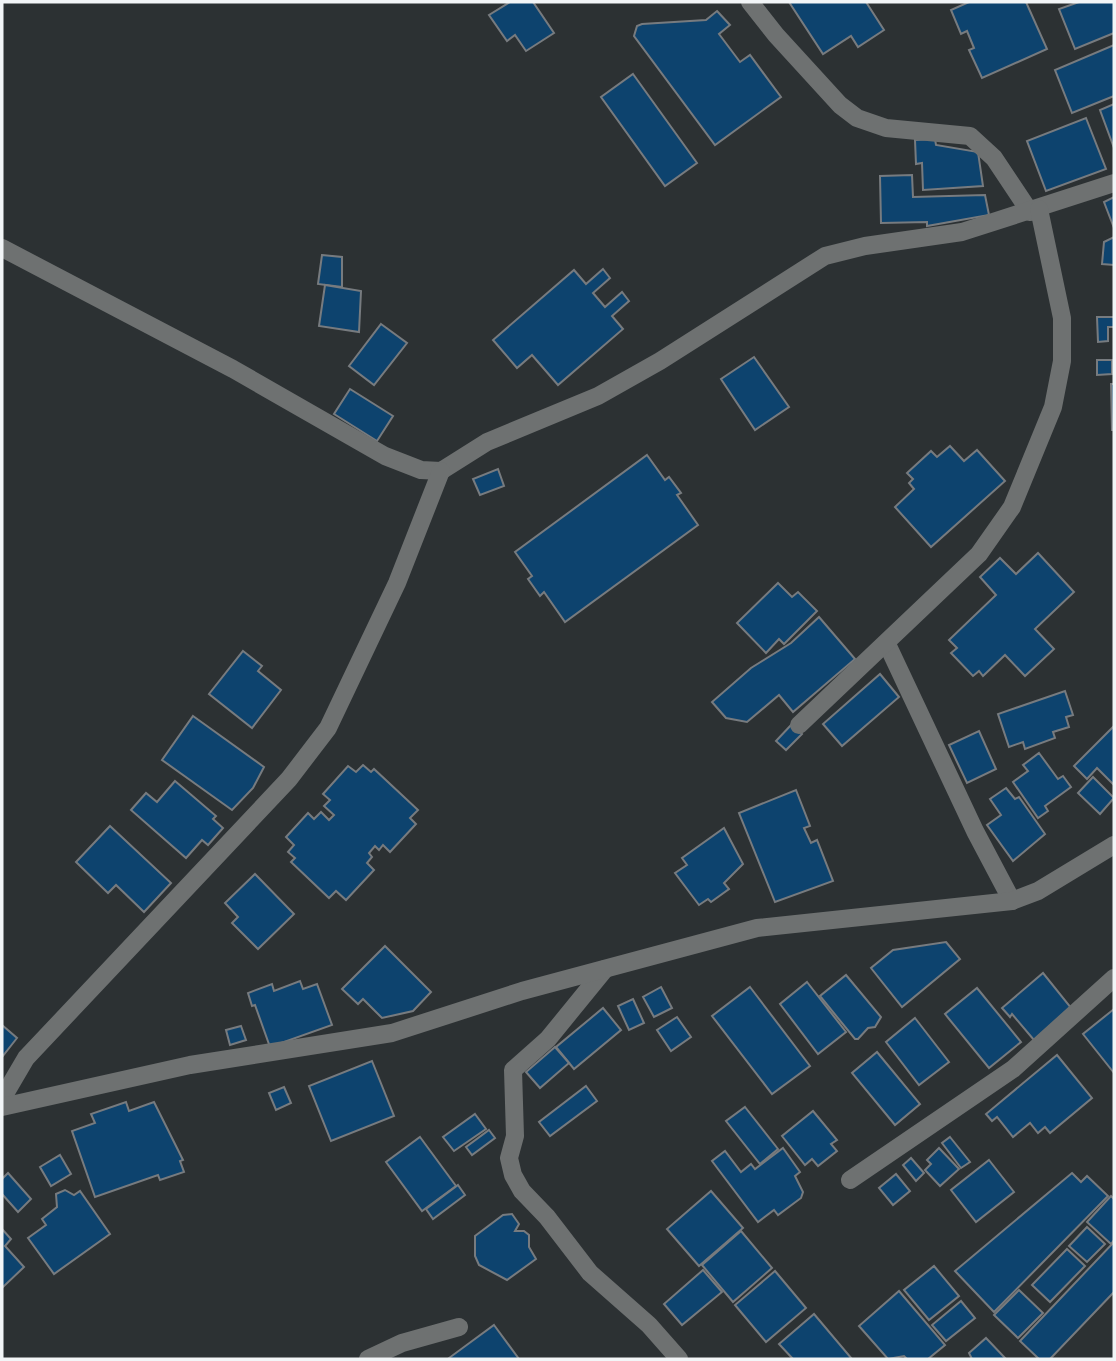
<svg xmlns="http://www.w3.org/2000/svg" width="1116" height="1361" font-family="'Archivo Narrow',sans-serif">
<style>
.building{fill:#0d436e;stroke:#777b7f;stroke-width:2}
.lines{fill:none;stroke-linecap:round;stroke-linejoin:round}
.street{stroke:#6e7171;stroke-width:18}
</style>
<rect width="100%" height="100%" fill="#2c3133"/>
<g class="building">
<polygon points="510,2 533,2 554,33 526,51 515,35 507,41 489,15"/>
<polygon points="789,2 866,2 884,30 858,47 851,36 823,54"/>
<polygon points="969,2 1026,2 1047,49 982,78 969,50 974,48 967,31 961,34 951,10"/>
<polygon points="1079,2 1114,2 1114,33 1075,49 1059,9"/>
<polygon points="717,11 730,25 719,34 740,62 750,55 781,97 715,145 634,36 637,26 642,24 706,20"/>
<polygon points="1114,45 1114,96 1072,113 1055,70"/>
<polygon points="633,74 697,163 665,186 601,97"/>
<polygon points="1114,104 1114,148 1100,110"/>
<polygon points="1086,118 1106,169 1046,191 1027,141"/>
<polygon points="935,139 936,145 978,152 983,186 923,190 922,163 916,164 915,140"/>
<polygon points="912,175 913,197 985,195 989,215 927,226 927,222 881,223 880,176"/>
<polygon points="1114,197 1114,228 1104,202"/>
<polygon points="1114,237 1114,265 1102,264 1104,242"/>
<polygon points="322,255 342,257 342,287 318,284"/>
<polygon points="603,269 610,278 593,293 605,307 622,292 629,301 612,316 623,329 558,385 532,355 517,368 493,340 574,270 586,284"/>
<polygon points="325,285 361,291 359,332 319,326"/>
<polygon points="1097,317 1114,317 1114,327 1108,327 1108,341 1098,342"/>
<polygon points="381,324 407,343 374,385 349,366"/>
<polygon points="754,357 789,407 755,430 721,379"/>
<polygon points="1097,360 1112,360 1112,374 1097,375"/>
<polygon points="1111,384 1114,384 1114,430 1112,430"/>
<polygon points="350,389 393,416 377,441 334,414"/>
<polygon points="950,446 964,461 977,450 1005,481 931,547 895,507 914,489 909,483 913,479 907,473 931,451 937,457"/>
<polygon points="647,455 665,480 669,477 681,493 677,495 698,525 565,622 544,592 540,596 528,579 532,576 515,552"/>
<polygon points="498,469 504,486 480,495 473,479"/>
<polygon points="1038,553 1074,592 1035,629 1054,649 1025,676 1005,655 983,676 979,671 973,676 951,653 957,648 949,640 996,595 980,577 1000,558 1016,574"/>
<polygon points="778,583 792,597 798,592 817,611 784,644 779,639 766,653 737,623"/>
<polygon points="819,617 855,659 793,712 779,695 747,722 726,718 712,702 751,668 791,643"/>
<polygon points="243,651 262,666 258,671 281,690 252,728 209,694"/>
<polygon points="880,674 899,697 842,746 823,724"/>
<polygon points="1065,691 1073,715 1066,717 1069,727 1053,732 1055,738 1025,749 1023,742 1009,747 998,714"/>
<polygon points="193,716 264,767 253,788 232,810 162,760"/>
<polygon points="792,724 802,734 786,750 776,741"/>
<polygon points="1114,726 1114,785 1097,768 1087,779 1074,766"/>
<polygon points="979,731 996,769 967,783 949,745"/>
<polygon points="1039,753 1058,779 1063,776 1071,787 1045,806 1048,811 1038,818 1013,782 1028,771 1023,765"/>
<polygon points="363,765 371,772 374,769 418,810 410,818 416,824 390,852 383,845 379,850 375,846 369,853 372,857 367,863 374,870 346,900 336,891 329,898 291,862 295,858 288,852 294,845 286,837 308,813 314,819 321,812 329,820 334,815 324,806 330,800 323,794 348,766 356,772"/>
<polygon points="1093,777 1114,798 1100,814 1078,793"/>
<polygon points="175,781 216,816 213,819 223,828 208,845 202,840 186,858 131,810 146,793 157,802"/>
<polygon points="1006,788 1015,799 1019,797 1045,834 1013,861 987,825 1001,815 990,799"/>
<polygon points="796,790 810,826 804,828 811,843 817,840 833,881 775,902 739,813"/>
<polygon points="110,826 171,883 144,912 116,885 108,893 76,862"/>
<polygon points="724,828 743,864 724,883 729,889 711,902 708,899 699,905 675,873 687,865 682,858"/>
<polygon points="255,874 294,914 258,949 232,923 238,917 225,903"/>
<polygon points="946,942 960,959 902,1007 871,968 893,950"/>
<polygon points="385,946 431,992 413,1011 382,1018 363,999 358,1004 342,989"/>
<polygon points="1043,973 1072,1009 1034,1040 1012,1014 1010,1017 1002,1008"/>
<polygon points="846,975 881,1017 875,1027 868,1028 858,1039 855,1039 820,996"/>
<polygon points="300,981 303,989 317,984 332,1025 270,1047 255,1005 252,1006 248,993 272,984 274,991"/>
<polygon points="807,982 846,1032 818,1054 780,1004"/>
<polygon points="661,987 672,1008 654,1017 643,997"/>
<polygon points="750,987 810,1066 772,1094 712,1016"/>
<polygon points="977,988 1021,1042 989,1068 945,1014"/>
<polygon points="633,999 644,1023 629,1030 618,1006"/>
<polygon points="603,1008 621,1030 574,1069 556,1047"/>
<polygon points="1114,1009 1114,1073 1083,1034"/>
<polygon points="677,1017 691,1037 671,1051 657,1030"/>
<polygon points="915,1018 949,1062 919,1085 886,1042"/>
<polygon points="2,1025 17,1038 2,1057"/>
<polygon points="241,1026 246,1040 230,1045 226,1030"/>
<polygon points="555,1047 569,1063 540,1088 526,1072"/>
<polygon points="877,1052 920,1104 895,1125 852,1073"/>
<polygon points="1057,1055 1092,1098 1050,1133 1045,1127 1038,1133 1030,1123 1013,1137 997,1117 992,1121 986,1114"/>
<polygon points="372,1061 394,1116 331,1141 309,1086"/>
<polygon points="586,1086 597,1101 550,1136 539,1122"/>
<polygon points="284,1087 291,1103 276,1110 269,1093"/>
<polygon points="126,1102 129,1111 154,1102 183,1160 180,1161 184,1172 160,1180 158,1175 95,1197 72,1131 95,1123 91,1114"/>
<polygon points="745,1107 778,1149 760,1164 726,1121"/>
<polygon points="813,1111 837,1140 831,1144 837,1151 818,1166 812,1159 805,1165 782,1136"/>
<polygon points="475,1114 486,1129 454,1151 443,1137"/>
<polygon points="489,1130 495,1138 472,1155 466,1147"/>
<polygon points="420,1137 456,1186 422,1211 386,1162"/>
<polygon points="950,1137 970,1162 961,1168 942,1143"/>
<polygon points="783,1148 800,1172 795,1176 803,1192 801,1198 778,1215 774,1210 758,1222 712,1161 725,1151 741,1172 751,1164 755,1169"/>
<polygon points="939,1148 959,1169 940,1186 925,1170 931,1164 927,1160"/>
<polygon points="60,1155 71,1174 51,1186 40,1167"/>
<polygon points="911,1158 924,1173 916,1181 903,1165"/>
<polygon points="989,1160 1014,1192 976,1222 951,1190"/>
<polygon points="8,1173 31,1199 18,1212 2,1194 2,1179"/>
<polygon points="1072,1173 1081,1182 1087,1176 1108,1196 994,1312 955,1271"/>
<polygon points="896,1174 910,1191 893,1205 879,1188"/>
<polygon points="458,1185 465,1195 433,1219 426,1209"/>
<polygon points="65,1190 74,1195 80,1191 110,1234 54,1274 28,1238 46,1225 42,1219 57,1207 56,1194"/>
<polygon points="711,1191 743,1228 699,1266 667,1229"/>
<polygon points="1111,1196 1114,1199 1114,1240 1111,1244 1087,1222"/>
<polygon points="512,1214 519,1224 515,1231 524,1231 529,1235 529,1247 536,1259 507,1280 479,1265 475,1256 475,1236 503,1215"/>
<polygon points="1087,1227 1105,1244 1087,1262 1069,1246"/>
<polygon points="2,1229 11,1239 5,1246 24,1267 2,1288"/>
<polygon points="741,1231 772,1268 733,1302 702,1265"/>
<polygon points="1114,1242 1114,1292 1050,1359 1039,1359 1020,1341"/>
<polygon points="1067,1249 1085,1266 1050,1302 1032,1285"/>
<polygon points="934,1266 959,1296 929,1320 904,1290"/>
<polygon points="703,1270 722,1292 682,1325 664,1304"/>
<polygon points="775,1271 806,1308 766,1342 735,1305"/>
<polygon points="1019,1290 1043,1313 1018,1338 994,1315"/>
<polygon points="899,1291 945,1345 928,1359 907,1359 904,1356 888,1359 859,1326"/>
<polygon points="961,1301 975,1318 946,1341 932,1325"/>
<polygon points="814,1314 852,1359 793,1359 779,1344"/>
<polygon points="494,1325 519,1359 450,1359 449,1358"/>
<polygon points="986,1338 1006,1359 972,1359 969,1353"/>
</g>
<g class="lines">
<g class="street">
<polyline points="750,2 776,35 840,105 857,118 886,128 970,136 994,158 1030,212"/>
<polyline points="2,248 233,369 385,456 421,470 441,471 487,442 598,396 660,361 825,256 865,246 962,232 1114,183"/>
<polyline points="887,644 975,831 1012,901"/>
<polyline points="799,725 979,554 1012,507 1053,407 1062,361 1062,318 1039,209"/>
<polyline points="605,969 548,1039 513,1070 515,1136 509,1158 513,1175 522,1191 547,1217 590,1273 649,1325 679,1359"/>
<polyline points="2,1099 26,1058 289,779 328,728 397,583 441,471"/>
<polyline points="2,1107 190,1065 392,1033 522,991 757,928 1012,901 1038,891 1114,845"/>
<polyline points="850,1180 1013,1069 1114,978"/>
<polyline points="368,1359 402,1343 459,1327"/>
</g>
</g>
<rect width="1116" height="1361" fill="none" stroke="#f2f5f7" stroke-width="7"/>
</svg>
